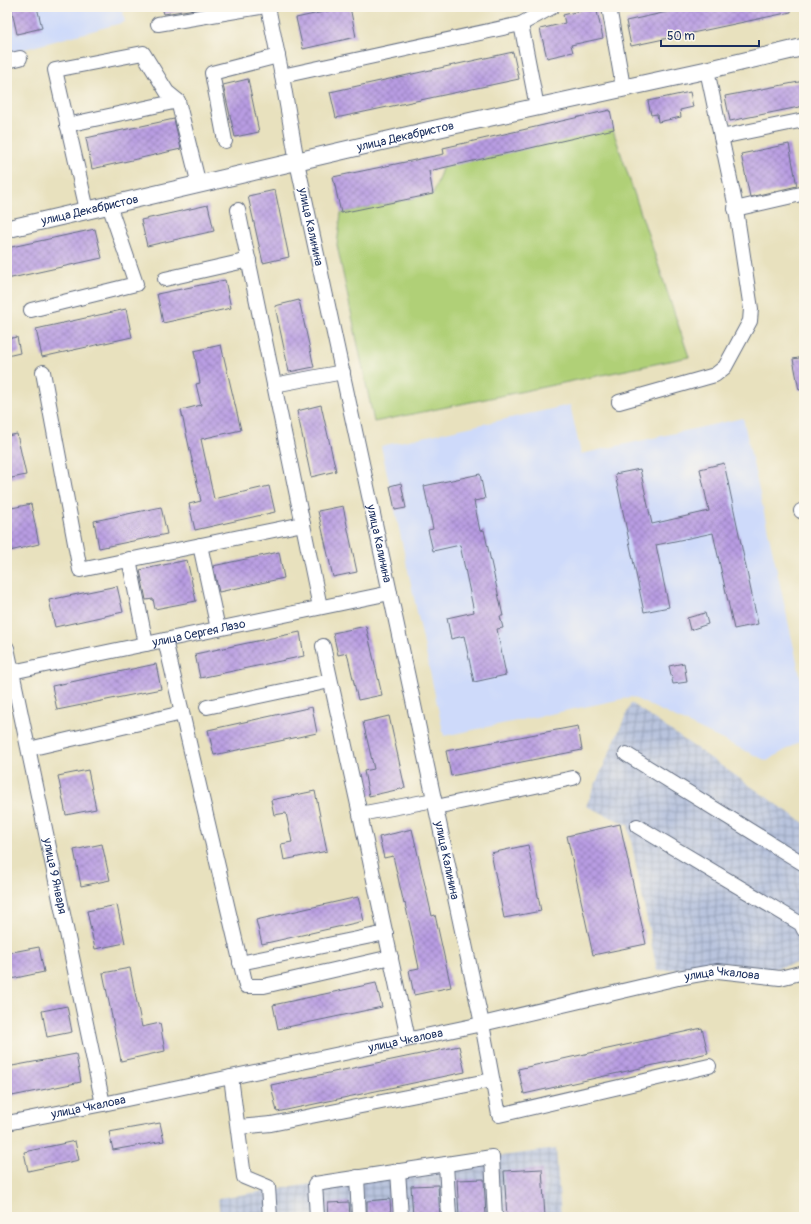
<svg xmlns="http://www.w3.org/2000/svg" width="811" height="1224" font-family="Pangolin,sans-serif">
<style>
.built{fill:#cedafa}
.industrial{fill:url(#industrial-grid)}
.garden{fill:#b0d077;stroke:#66806a}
.building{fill:url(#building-cross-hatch)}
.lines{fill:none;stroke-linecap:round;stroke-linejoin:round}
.minor-casing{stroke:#636d80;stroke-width:16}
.major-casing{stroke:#636d80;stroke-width:19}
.minor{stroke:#fff;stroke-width:14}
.major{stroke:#fff;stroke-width:17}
.labels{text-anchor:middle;stroke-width:3;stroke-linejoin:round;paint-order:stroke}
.street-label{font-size:12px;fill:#1b2f5e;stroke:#fbf7ec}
</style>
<defs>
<pattern id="industrial-grid" width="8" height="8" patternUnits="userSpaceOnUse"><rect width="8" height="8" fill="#b9c4de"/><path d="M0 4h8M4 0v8" fill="none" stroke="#96a0b7"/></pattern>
<pattern id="building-cross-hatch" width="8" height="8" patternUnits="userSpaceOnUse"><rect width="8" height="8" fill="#b89ce2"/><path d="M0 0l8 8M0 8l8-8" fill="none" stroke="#9580ba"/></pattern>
</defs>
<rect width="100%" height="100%" fill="#fbf7ec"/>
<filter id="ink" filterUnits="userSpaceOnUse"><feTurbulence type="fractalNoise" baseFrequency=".025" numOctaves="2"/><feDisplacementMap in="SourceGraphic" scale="8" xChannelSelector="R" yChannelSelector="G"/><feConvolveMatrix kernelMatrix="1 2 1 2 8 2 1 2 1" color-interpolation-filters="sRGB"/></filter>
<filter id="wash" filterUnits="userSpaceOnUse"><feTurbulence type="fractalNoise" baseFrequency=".012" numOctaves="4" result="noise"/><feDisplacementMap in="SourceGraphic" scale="16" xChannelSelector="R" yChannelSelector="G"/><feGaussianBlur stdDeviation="0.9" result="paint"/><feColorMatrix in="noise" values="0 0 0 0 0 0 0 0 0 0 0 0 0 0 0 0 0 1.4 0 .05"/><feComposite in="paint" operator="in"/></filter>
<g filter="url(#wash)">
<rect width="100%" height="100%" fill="#e8e1be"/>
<g class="built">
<polygon points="7,7 122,7 125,22 7,54"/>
<polygon points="570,405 581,454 743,418 804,693 804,739 767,761 632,697 444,736 381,446"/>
</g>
<g class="industrial">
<polygon points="631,703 804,823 804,962 762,971 730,963 657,971 628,825 586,806"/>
<polygon points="556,1149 561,1217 220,1217 218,1198 492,1157"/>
</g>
<polygon class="garden" points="612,127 689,357 374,422 337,245 341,213 433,194 444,163"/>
<g id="blocks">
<g class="building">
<polygon points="11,7 37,7 42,28 17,34"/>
<polygon points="162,7 207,7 164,14"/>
<polygon points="346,7 350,7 356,37 303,49 296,18"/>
<polygon points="596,7 603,38 571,45 573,52 547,58 540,29 565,23 563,15"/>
<polygon points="690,7 791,7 791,12 631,46 626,21"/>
<polygon points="513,52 519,79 336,118 330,92"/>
<polygon points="248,79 259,132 235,137 223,85"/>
<polygon points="804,81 804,106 730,121 725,96"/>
<polygon points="690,92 693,107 680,110 681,117 658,122 657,114 651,115 648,101"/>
<polygon points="610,110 614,129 429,171 433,194 341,213 333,177 444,154 443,148"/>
<polygon points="174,119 181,149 92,169 86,138"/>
<polygon points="789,144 797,186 750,197 741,154"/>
<polygon points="275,190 289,257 263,263 248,196"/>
<polygon points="208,205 214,231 147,246 141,220"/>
<polygon points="95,229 102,258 7,279 7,248"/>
<polygon points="225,280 231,308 163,323 157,294"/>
<polygon points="299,300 314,367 289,372 275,306"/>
<polygon points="126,309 132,337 42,357 36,329"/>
<polygon points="17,337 20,353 7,356 7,339"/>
<polygon points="221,345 241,430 201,439 214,499 269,486 275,512 195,530 189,504 201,501 181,410 201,405 196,384 200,383 194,351"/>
<polygon points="804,357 804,389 799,390 793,359"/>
<polygon points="321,405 336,471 311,477 297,411"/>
<polygon points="17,434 26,475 7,479 7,436"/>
<polygon points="724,463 758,624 734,629 713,533 656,545 669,607 644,612 615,474 640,469 652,524 709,511 700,469"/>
<polygon points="480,474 485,499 474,501 480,531 484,530 503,616 500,616 503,628 497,629 506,675 474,682 464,636 451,639 447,618 474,612 460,545 433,551 428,530 433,529 424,486"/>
<polygon points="401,483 406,508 395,510 390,486"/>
<polygon points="31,504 39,544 10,551 7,538 7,509"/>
<polygon points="343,506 357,572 333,577 318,511"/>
<polygon points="161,507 167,534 99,548 94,521"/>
<polygon points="279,552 284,578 219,592 213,566"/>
<polygon points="187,560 196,601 155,609 153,599 146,600 140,570"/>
<polygon points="117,586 123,612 55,627 49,600"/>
<polygon points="705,613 708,624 690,630 687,618"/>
<polygon points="366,626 382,695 358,700 347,653 338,655 333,633"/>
<polygon points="300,632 304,656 200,678 195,654"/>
<polygon points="684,663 687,682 673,684 669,666"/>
<polygon points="156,664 161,689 57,710 52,686"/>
<polygon points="312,707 317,733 214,755 208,730"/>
<polygon points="389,716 405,788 369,796 364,771 374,769 363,722"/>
<polygon points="578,726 582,750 451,776 446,751"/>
<polygon points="88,770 96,809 66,815 58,776"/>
<polygon points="315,791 327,851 284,860 281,844 292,842 286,813 274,815 271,800"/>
<polygon points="620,824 646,944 593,955 567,836"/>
<polygon points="412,829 432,916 435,915 451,987 414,995 409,970 419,968 405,903 404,904 393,856 384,858 379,837"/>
<polygon points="102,844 110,880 81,886 74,850"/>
<polygon points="528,845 541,911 504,918 491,853"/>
<polygon points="358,897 364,921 262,944 256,920"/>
<polygon points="117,905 125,943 95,949 87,911"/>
<polygon points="39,947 44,972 11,979 7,953"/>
<polygon points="130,968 142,1027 160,1023 165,1051 121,1061 103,973"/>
<polygon points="376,983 382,1007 278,1029 273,1005"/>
<polygon points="67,1006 72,1032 47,1037 42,1011"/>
<polygon points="702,1028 708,1053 524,1094 518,1069"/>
<polygon points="459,1046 465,1072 277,1112 271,1085"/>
<polygon points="76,1054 81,1082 12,1096 7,1067"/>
<polygon points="160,1123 164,1141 113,1150 109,1132"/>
<polygon points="75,1141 79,1160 28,1171 24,1152"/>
<polygon points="542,1169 545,1217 507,1217 504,1171"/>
<polygon points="484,1179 486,1217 459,1217 457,1180"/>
<polygon points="438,1185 440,1217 413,1217 411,1186"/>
<polygon points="390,1199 391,1217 367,1217 367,1201"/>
<polygon points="349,1202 350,1217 329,1217 328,1203"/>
</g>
</g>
</g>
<g filter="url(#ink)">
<use href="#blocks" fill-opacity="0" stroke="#636d80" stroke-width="1"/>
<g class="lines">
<g class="minor-casing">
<g id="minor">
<path id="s1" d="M268,7l14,69 15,86 93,431 92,431 17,91 210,-49"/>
<polyline points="609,7 623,87"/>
<polyline points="158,24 260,7"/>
<polyline points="521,24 552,7"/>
<polyline points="7,61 20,58"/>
<polyline points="282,76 521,24 537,107"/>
<polyline points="67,125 178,101"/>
<polyline points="721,137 804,120"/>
<polyline points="225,141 212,73 278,56"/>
<polyline points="735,209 801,194 804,195"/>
<polyline points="87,210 55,70 143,53 167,92 178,101 199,185"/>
<polyline points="238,210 320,607"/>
<polyline points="165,279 249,260"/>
<polyline points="31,310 136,284 109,205"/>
<polyline points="43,372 80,570 303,524"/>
<polyline points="274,385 343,372"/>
<polyline points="619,402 715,375 725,367 750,321 751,309 735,203 707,70"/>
<polyline points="801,511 804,510"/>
<polyline points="200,545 218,629"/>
<polyline points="129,559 146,644"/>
<polyline points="165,640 246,986 264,986 391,957"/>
<polyline points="323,646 360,814 434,800"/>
<path id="s2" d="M7,648l96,456"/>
<path id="s3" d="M7,673l383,-80"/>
<polyline points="207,707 330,681"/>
<polyline points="29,749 182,713"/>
<polyline points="626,754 804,864"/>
<polyline points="436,807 573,778"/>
<polyline points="360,814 408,1039"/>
<polyline points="637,826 801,924 804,930"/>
<polyline points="240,963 386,933"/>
<polyline points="231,1077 244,1177 268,1187 270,1217"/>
<path id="s4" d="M7,1123l96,-19 379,-80 196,-46 40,-7 62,7 24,-6"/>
<polyline points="238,1127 271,1124 492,1080"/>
<polyline points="446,1164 449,1217"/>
<polyline points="398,1171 401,1217"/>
<polyline points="357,1177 359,1217"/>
<polyline points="317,1217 315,1184 492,1157 495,1217"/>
</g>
</g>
<g class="major-casing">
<g id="major">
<path id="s5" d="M7,229l424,-99 276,-60 97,-23"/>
</g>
</g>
<use href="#minor" class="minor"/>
<use href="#major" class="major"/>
</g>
</g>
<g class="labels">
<g class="street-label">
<text dy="4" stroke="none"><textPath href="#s5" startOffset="409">улица Декабристов</textPath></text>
<text dy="4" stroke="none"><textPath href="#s5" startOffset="85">улица Декабристов</textPath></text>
<text dy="4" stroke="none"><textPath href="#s1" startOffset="224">улица Калинина</textPath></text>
<text dy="4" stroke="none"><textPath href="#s1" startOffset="548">улица Калинина</textPath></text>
<text dy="4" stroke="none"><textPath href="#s3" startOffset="196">улица Сергея Лазо</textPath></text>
<text dy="4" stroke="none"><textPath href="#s1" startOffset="872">улица Калинина</textPath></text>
<text dy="4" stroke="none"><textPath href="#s2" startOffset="233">улица 9 Января</textPath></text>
<text dy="4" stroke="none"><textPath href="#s4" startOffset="731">улица Чкалова</textPath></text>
<text dy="4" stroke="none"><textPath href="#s4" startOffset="407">улица Чкалова</textPath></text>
<text dy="4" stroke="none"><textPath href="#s4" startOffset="83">улица Чкалова</textPath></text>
</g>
</g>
<rect width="811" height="1224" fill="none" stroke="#fbf7ec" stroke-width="24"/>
<path d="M661 40v6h98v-6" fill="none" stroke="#1b2f5e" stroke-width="2"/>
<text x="667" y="40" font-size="12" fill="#1b2f5e" stroke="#fbf7ec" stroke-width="3" paint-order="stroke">50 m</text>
</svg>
